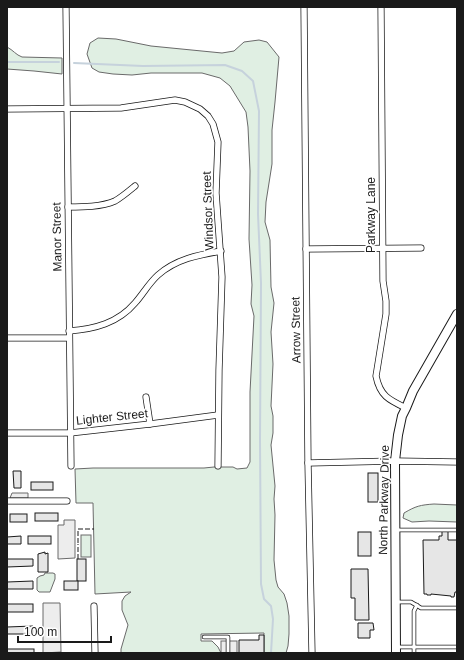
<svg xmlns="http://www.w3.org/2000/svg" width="464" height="660" font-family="Helvetica,sans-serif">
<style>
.green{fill:#e0efe3;stroke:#6a6a6a}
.parking{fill:#ededed;stroke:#6a6a6a}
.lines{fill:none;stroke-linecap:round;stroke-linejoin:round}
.stream{stroke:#c6d2dc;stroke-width:2}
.building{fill:#e6e6e6;stroke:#1a1a1a}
.lane-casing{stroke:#1a1a1a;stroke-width:4.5}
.street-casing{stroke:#1a1a1a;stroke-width:7}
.secondary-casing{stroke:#1a1a1a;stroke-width:10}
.lane{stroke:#fff;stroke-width:3}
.street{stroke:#fff;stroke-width:5.5}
.secondary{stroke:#fff;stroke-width:8}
.fence{stroke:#1a1a1a;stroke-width:1;stroke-dasharray:5 2;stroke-linecap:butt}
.labels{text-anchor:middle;stroke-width:3;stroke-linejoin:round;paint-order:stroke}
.street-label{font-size:12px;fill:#1a1a1a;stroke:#fff}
</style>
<rect width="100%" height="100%" fill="#fff"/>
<g class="green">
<polygon points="98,38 116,39 151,46 222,53 234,51 244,42 259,40 267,42 279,57 275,102 272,130 272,164 266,202 265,222 270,240 271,287 274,303 271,332 273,364 271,406 273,416 273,433 271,445 275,486 274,499 275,515 274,560 276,580 278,587 284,594 287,603 289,616 289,634 288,646 286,653 264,653 264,633 201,634 201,641 212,641 218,647 221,653 121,653 121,649 128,625 122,610 122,601 125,596 131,592 95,594 93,503 76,503 75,469 93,468 204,468 214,467 233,467 237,469 247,468 250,462 250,392 254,316 251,304 252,285 249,239 250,171 248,127 246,112 230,86 220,78 202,73 151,73 132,75 113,74 99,72 92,68 87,54 90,43"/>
<path d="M7,47c6,3 9,8 15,10l40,1v16l-28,-3 -27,-2z"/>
<path d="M434,504l23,1v17l-28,-1 -17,1 -9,-4 1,-5c12,-7 16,-8 30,-9z"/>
<rect x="81" y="535" width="10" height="22"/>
<polygon points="45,573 53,573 55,574 55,579 50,592 39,592 37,590 37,578 40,576 44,575"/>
</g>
<g class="parking">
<polygon points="12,493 28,493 28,498 10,498"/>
<polygon points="64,520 75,520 75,558 58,559 58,525 64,525"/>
<polygon points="43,603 60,603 61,652 43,653"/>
<rect x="221" y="641" width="16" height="12"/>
</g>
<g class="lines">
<g class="stream">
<polyline points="7,62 59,62"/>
<polyline points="74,63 143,66 225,65 242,71 253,81 259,111 258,214 261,283 260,440 261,584 264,599 271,606 273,619 271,653"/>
</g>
</g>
<g class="building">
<polygon points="13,471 21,471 21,488 14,488"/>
<rect x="368" y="473" width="10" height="29"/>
<rect x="31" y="482" width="22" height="8"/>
<rect x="35" y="513" width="23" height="8"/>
<rect x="10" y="514" width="17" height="8"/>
<polygon points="442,531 448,531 448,540 457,540 457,592 455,592 454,597 451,597 451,596 431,594 431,595 427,595 427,594 424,594 423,540 439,540 439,536 442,536"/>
<rect x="358" y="532" width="13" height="24"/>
<polygon points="21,536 21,544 7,544 7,537"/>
<rect x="28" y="536" width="23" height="8"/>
<polygon points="45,552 45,554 48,553 48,572 38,572 38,554"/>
<polygon points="7,559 33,559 33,566 7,567"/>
<rect x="77" y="559" width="9" height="22"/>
<polygon points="351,569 368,569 369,620 355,620 355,598 351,598"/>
<polygon points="33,581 33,589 7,589 7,582"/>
<rect x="64" y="581" width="14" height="9"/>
<rect x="7" y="604" width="26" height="8"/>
<polygon points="358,623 373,623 374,630 370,630 370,638 358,638"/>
<polygon points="33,626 33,634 7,634 7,627"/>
<polygon points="259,635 264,635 264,653 239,653 239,640 259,640"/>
<rect x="7" y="649" width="27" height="4"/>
</g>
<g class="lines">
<g class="lane-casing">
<g id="lane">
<polyline points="397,530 457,530"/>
<polyline points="396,602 411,602 421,608 457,608"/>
<polyline points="204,637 228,637 228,653"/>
<polyline points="396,647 457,647"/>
<polyline points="414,653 414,611 417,605"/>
</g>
</g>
<g class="street-casing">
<g id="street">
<polyline points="66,7 71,466"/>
<polyline points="304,7 308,463 312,653"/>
<path d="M381,7l2,274 3,20v13l-9,56 -1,6c4,20 13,24 30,32"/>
<polyline points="7,109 121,108 175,100 185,102 200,109 208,116 213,124 218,142 216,193 222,277 219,370 218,466"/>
<path d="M68,207c15,0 33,0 47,-6 7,-4 14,-10 20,-15"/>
<polyline points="306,249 421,248"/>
<path d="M69,331c26,-2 49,-8 66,-28 8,-9 14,-20 23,-28 18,-16 40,-20 63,-24"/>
<polyline points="7,338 69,338"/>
<polyline points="146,397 150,424"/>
<polyline points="7,433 70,433 150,424 218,415"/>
<polyline points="308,463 395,461 457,462"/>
<polyline points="7,501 67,501"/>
<polyline points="94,606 95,653"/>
</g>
</g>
<g class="secondary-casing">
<polyline id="secondary" points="396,653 395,461 398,435 402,416 406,408 413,391 457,314"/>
</g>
<use href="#lane" class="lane"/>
<use href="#street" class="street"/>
<use href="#secondary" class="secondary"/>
<g class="fence">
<polyline points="78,543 78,529 94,529"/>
<polyline points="78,559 78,544"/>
</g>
</g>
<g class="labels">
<g class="street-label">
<text transform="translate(208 211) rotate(-92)" y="4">Windsor Street</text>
<text transform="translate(371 215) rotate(-90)" y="4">Parkway Lane</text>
<text transform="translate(57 237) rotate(-91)" y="4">Manor Street</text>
<text transform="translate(296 330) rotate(-91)" y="4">Arrow Street</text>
<text transform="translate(112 417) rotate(-6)" y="4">Lighter Street</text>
<text transform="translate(384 500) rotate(-89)" y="4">North Parkway Drive</text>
</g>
</g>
<rect width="464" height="660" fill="none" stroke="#1a1a1a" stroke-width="16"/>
<path d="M18 636v6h93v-6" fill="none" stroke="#1a1a1a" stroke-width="2"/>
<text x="24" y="636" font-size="12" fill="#1a1a1a" stroke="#ffffff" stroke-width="3" paint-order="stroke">100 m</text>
</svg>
